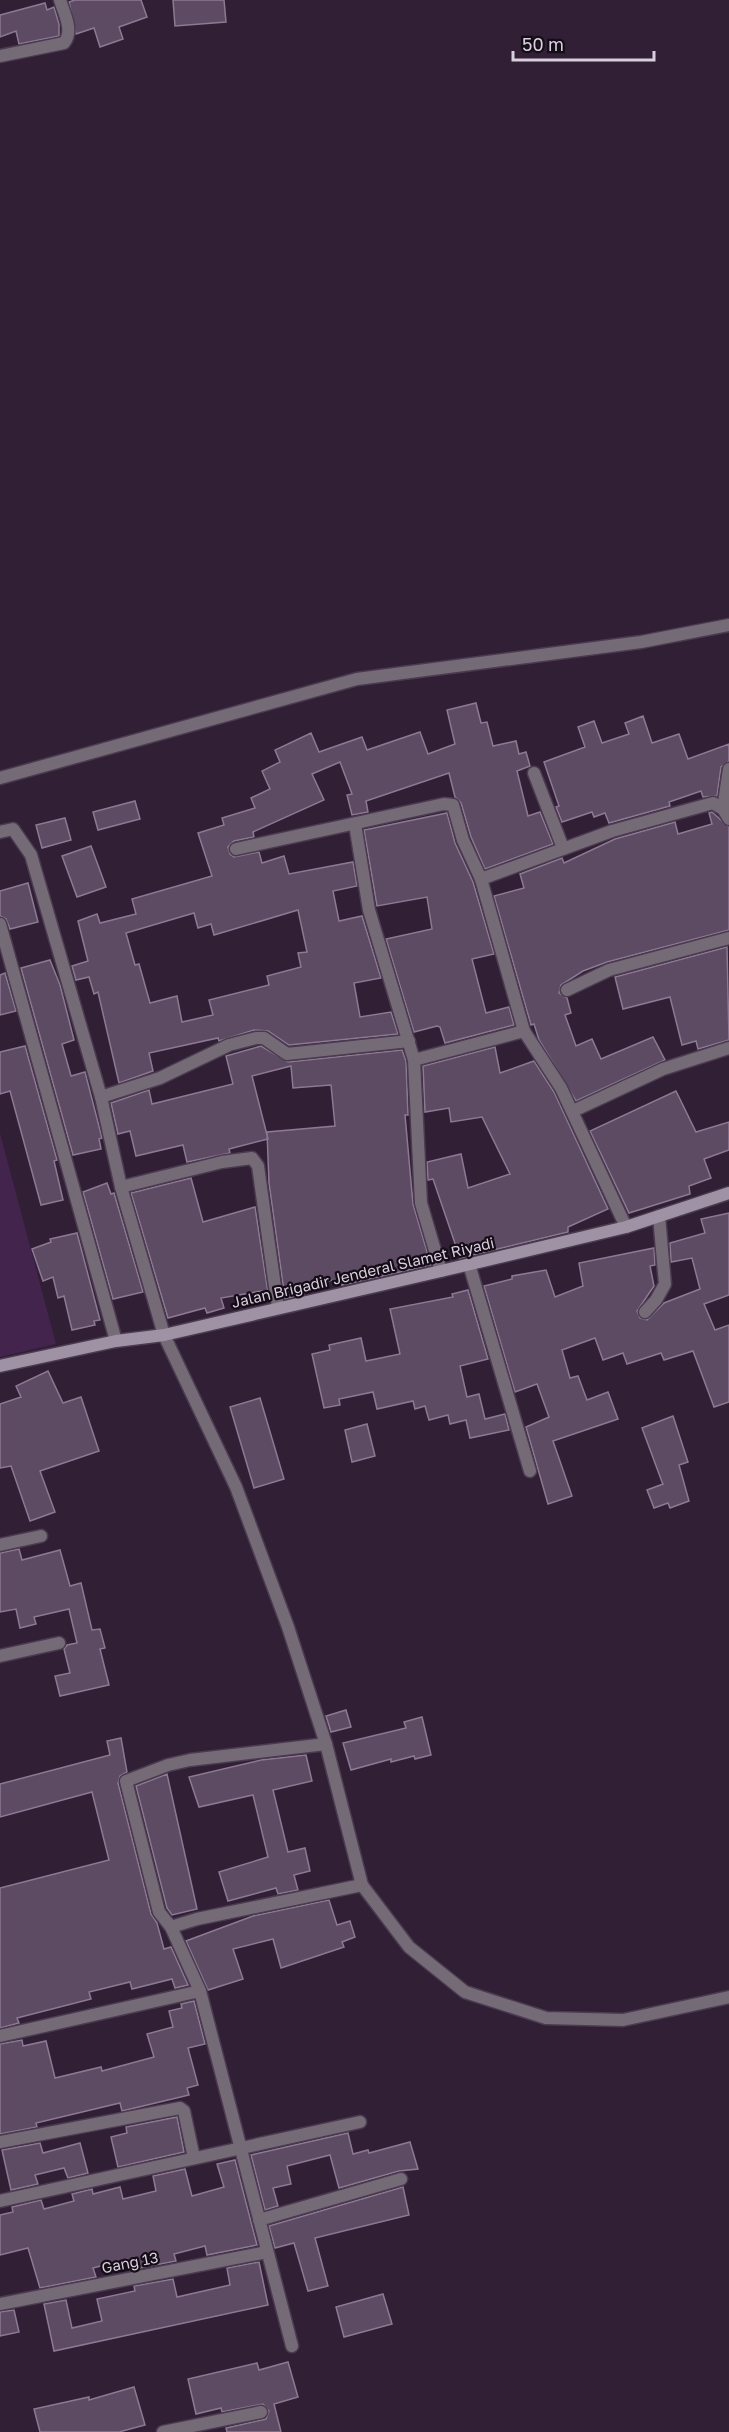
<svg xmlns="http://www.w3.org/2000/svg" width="729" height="2432" font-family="'Golos Text',sans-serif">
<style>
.green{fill:#43244c}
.building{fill:#5d4b63;stroke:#8d7994;stroke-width:1.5;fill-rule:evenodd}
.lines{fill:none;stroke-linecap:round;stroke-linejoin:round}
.street-casing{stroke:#4b3b50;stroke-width:15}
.secondary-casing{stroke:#4b3b50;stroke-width:15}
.street{stroke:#746b77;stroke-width:12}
.secondary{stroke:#a092a5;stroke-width:12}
.labels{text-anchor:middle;stroke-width:4.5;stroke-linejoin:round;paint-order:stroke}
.street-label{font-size:15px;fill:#d9cedd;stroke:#140c16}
</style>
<rect width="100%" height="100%" fill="#301f35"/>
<polygon class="green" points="0,1133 56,1344 0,1357"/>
<g class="building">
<polygon points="75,0 141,0 147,17 119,27 123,39 100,47 94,28 76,34 69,2"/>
<polygon points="173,0 224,0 226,22 175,26"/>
<polygon points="45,3 47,10 54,7 59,24 59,36 19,44 16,31 0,37 0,15"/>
<path d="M476,703l5,20 6,-1 6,24 23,-5 3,13 7,-2 4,14 -13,5 11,45 12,-4 13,32 -68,25 -14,-32 -10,-34 -6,-6 -6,-24 -83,28 2,11 -16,3 -5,-20 5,-1 -12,-32 -28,12 12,26 -71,32 1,5 -20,4 -6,6 2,7 4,3 25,-5 3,11 22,-7 5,18 64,-12 4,24 -24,5 6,30 23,-5 19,62 -27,5 6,34 31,-5 7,22 -109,11 -21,-14 -14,-1 -35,11 -1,-3 -69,15 4,18 -34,12 -21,-91 -4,2 -5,-17 -13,3 -4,-14 16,-5 -10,-40 19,-7 3,9 36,-9 -4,-15 80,-23 -14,-43 26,-8 -2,-7 33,-10 -4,-10 19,-9 -8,-18 18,-9 -5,-12 36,-17 8,19 43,-15 5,13 53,-18 8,22 27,-10 -8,-34zM298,910l9,42 -9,1 3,14 -34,9 2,9 -60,15 4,15 -31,7 -5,-26 -27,7 -11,-39 -4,1 -9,-32 68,-20 4,15 13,-4 3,11z"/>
<polygon points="643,716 652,743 679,734 688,759 729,744 729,761 721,767 717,796 703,797 701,791 669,802 670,806 609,823 605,813 594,817 592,812 562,822 556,807 559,806 544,762 585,747 578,727 594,721 602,743 629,734 625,723"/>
<polygon points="135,801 140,819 98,830 93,812"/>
<polygon points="712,812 729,827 729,930 607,962 583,971 561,985 559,993 567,998 571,1013 565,1015 576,1046 592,1039 601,1059 653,1037 665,1060 576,1101 539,1040 534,1024 531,1025 494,896 524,888 520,874 562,858 564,863 615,839 675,822 678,834 712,824 709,813"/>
<polygon points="447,813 455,843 473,882 494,954 472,959 486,1013 509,1007 514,1025 445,1043 440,1027 437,1026 414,1032 386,939 432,929 427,897 377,906 364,830"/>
<polygon points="65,818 71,840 42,848 36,825"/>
<polygon points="91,846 106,887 77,897 62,856"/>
<polygon points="28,883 38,922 10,929 6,919 0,916 0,891"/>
<polygon points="727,947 729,1040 698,1049 696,1041 682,1045 670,997 623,1009 615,977"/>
<polygon points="50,960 60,985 74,1040 62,1044 71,1076 85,1072 102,1138 99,1139 101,1149 73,1155 21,968"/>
<polygon points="5,973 16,1011 0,1015 0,975"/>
<polygon points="25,1046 57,1160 54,1161 63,1200 41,1205 10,1091 0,1094 0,1052"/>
<polygon points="261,1046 288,1062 402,1050 406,1061 408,1115 405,1115 413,1204 431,1265 342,1285 340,1279 304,1285 304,1294 285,1299 269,1183 267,1132 335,1126 331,1085 293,1088 291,1066 252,1076 268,1139 229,1149 230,1153 187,1162 183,1145 136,1156 130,1131 118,1134 111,1103 149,1090 152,1104 233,1084 226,1056"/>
<polygon points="495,1047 500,1073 534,1061 554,1092 608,1209 568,1227 568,1232 460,1258 433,1179 428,1180 427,1162 461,1154 468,1188 510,1174 482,1117 451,1122 449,1108 425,1112 423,1066"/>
<polygon points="676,1091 696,1132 729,1122 729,1150 704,1159 711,1178 689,1186 690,1194 629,1213 590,1131"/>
<polygon points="191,1178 203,1222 255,1207 268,1293 262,1294 262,1291 221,1298 224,1308 207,1313 205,1308 168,1318 131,1193"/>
<polygon points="107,1183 111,1194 114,1193 143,1292 113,1299 83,1192"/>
<polygon points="729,1213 729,1295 704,1304 715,1330 729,1325 729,1402 714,1407 693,1351 664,1360 661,1353 627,1364 623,1353 603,1360 595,1338 562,1350 570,1378 578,1376 587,1400 608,1392 618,1419 553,1441 572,1496 548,1504 526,1427 549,1417 537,1384 515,1392 484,1286 512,1279 512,1276 546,1270 555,1297 583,1286 579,1263 654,1248 655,1265 650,1266 654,1286 637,1311 640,1318 647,1320 664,1303 700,1289 692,1258 671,1262 670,1243 705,1233 701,1219"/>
<polygon points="77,1233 100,1320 94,1321 95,1325 72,1330 64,1296 58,1298 53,1277 43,1281 32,1249 51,1242 50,1239"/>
<polygon points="468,1290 488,1359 460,1366 467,1397 479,1394 485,1419 505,1414 509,1430 470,1438 466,1420 450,1424 448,1415 429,1420 425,1406 415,1409 413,1401 377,1409 373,1392 339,1399 340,1405 324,1408 312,1354 330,1350 329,1345 361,1338 366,1361 400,1354 390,1309 453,1297 452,1294"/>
<polygon points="48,1371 63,1403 81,1397 99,1451 40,1471 55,1512 30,1521 11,1466 0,1468 0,1404 21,1397 16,1386"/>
<polygon points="260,1398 284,1479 254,1488 230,1407"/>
<polygon points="673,1416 688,1462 679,1465 689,1501 670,1508 668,1503 654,1508 647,1490 663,1484 662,1482 642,1428"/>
<polygon points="367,1424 375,1456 352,1462 345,1430"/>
<polygon points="19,1549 22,1560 60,1550 70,1586 81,1583 92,1630 100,1629 105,1648 100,1649 109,1685 60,1696 55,1676 70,1673 64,1649 67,1645 77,1643 69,1609 34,1617 36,1624 20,1628 16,1609 0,1612 0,1553"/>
<polygon points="346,1710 351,1727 331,1732 326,1716"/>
<polygon points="422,1717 431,1755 415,1759 414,1756 391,1762 391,1759 351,1770 343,1743 406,1728 404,1722"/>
<polygon points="121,1738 127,1772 120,1776 118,1783 151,1914 157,1923 164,1949 171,1947 188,1985 175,1988 172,1979 132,1989 130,1982 89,1992 91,1999 17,2018 19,2023 0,2028 0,1888 109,1860 92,1792 0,1817 0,1784 110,1755 107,1741"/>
<polygon points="306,1755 312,1781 273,1790 288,1852 305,1848 310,1871 294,1875 298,1890 278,1894 276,1888 228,1901 219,1872 268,1857 253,1795 199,1807 189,1777 261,1760"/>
<polygon points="167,1774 197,1909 172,1915 167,1908 136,1786"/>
<polygon points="329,1900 337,1925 350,1921 355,1937 342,1942 344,1947 281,1968 273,1939 233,1949 243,1979 208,1990 186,1941 253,1916"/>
<polygon points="194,2001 205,2044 188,2048 198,2085 187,2088 189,2095 122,2111 120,2103 36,2123 37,2127 0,2134 0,2044 22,2040 23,2046 46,2041 55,2078 101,2067 102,2071 154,2057 147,2034 173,2027 169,2011 182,2008 181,2004"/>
<polygon points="177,2117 184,2152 118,2167 111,2137 127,2133 126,2127"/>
<polygon points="348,2133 353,2154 368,2150 369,2153 410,2142 418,2169 399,2171 339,2188 330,2155 287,2166 291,2184 273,2188 278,2206 265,2210 251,2155"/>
<polygon points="40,2143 43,2153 80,2143 88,2173 68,2178 64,2168 35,2175 38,2184 11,2190 2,2150"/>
<polygon points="235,2160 257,2245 207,2255 205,2246 174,2254 176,2261 130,2270 127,2259 93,2268 96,2277 40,2288 28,2248 0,2255 0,2215 13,2212 12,2207 41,2200 44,2209 74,2201 72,2194 92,2189 93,2194 120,2187 123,2199 156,2191 153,2176 185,2169 192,2196 224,2187 217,2164"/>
<polygon points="403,2187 409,2215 315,2238 328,2286 308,2291 294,2243 275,2248 269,2226"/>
<polygon points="259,2262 268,2305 54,2351 44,2304 66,2300 72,2328 102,2321 97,2299 135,2291 134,2286 173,2279 177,2297 230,2285 227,2268"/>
<polygon points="383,2294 392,2324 344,2337 336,2307"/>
<polygon points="14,2310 19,2332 0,2336 0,2312"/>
<polygon points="288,2362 298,2397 274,2404 281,2432 227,2432 226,2428 266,2419 269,2411 263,2404 222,2412 221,2408 196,2414 188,2379 257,2363 259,2370"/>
<polygon points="134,2387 145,2425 119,2432 40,2432 34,2409 89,2397 89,2400"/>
</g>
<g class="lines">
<g class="street-casing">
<g id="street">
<path d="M0,56l64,-13c10,-12 0,-30 -4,-43"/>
<polyline points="534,773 563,848"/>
<polyline points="0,778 357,679 641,642 729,625"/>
<polyline points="723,809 729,769"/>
<polyline points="355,824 369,910 414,1060 421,1203 441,1271"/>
<polyline points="0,832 13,829 31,855 101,1097 121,1187 164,1335 236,1487 288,1627 326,1744 362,1885 409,1947 465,1992 546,2018 623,2020 729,1997"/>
<polyline points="236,849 444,804 453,805 463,840 481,879 524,1031 561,1088 626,1227"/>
<polyline points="481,879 612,831 713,803 723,809 729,819"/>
<polyline points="0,924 116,1341"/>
<polyline points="567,990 609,970 729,938"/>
<polyline points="414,1060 524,1031"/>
<polyline points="101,1097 160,1078 229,1045 256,1038 264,1038 287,1054 409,1041"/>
<polyline points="573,1111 663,1069 729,1048"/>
<polyline points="121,1187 222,1162 252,1158 258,1166 278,1308"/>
<polyline points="469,1264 530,1471"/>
<polyline points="645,1312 656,1300 665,1284 659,1216"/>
<polyline points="0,1545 41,1536"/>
<polyline points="0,1656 59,1643"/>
<polyline points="171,1927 197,1919 362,1885"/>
<polyline points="0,2036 200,1991"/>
<polyline points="0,2142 180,2108 184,2111 194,2158"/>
<polyline points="0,2201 360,2122"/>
<polyline points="259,2220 401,2179"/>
<polyline points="0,2304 267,2252"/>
<polyline points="292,2346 200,1991 171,1927 159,1912 126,1781 168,1765 190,1760 326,1744"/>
<polyline points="163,2432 261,2412"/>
</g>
</g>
<g class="secondary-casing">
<polyline id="secondary" points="0,1366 116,1341 164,1335 441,1271 626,1227 729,1193"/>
</g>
<use href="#street" class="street"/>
<use href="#secondary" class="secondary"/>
</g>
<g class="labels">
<g class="street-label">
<text transform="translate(363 1273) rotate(-13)" y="5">Jalan Brigadir Jenderal Slamet Riyadi</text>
<text transform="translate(130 2263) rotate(-11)" y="5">Gang 13</text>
</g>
</g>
<path d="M513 51v9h141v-9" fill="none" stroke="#d9cedd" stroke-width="3"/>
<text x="522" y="51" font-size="18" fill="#d9cedd" stroke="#140c16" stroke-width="4.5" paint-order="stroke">50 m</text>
</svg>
